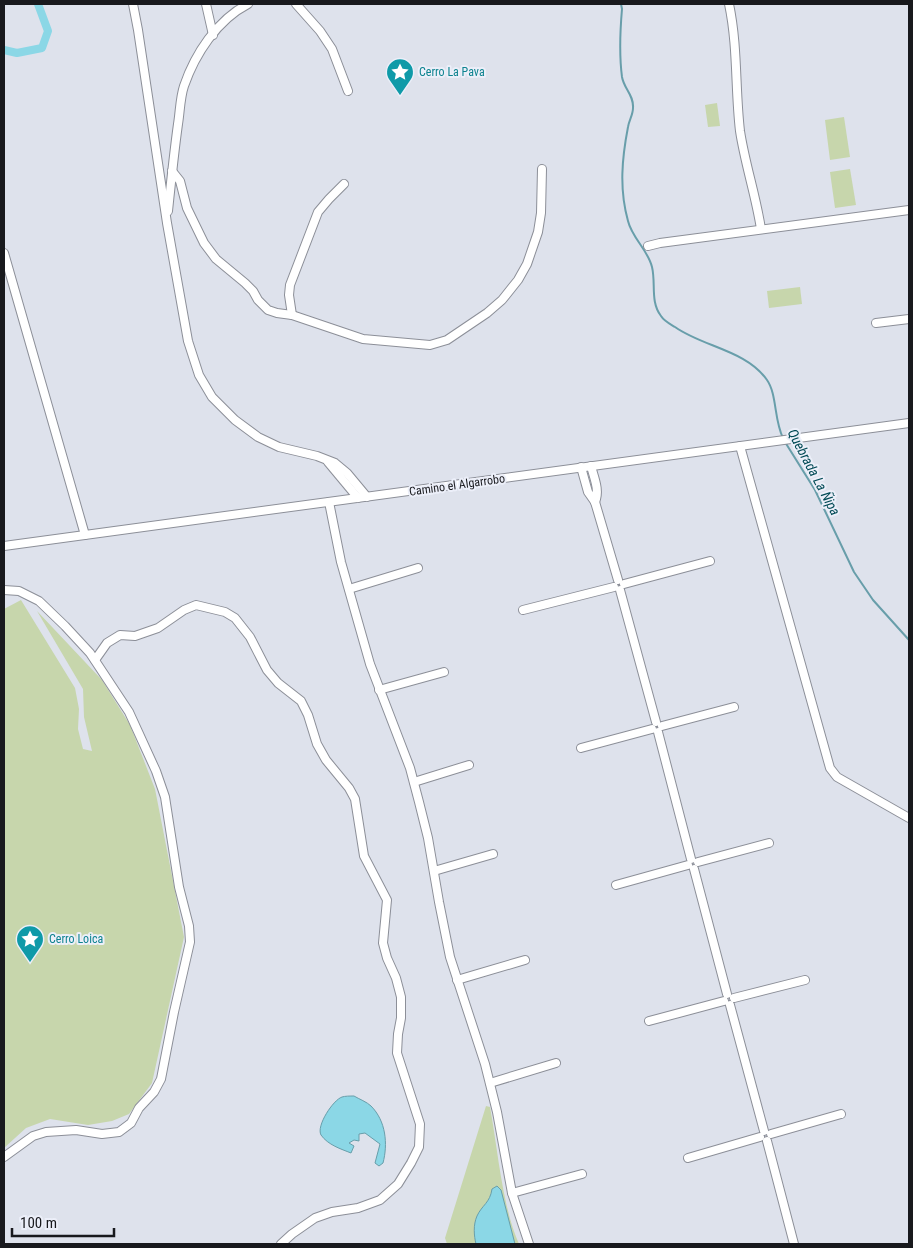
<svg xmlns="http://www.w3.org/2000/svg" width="913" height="1248" font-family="'Roboto Condensed',sans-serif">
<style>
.green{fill:#c7d6ac}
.water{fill:#8bd7e6;stroke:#689eaa}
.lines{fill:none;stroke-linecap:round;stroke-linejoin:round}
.stream{stroke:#689eaa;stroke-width:2}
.canal{stroke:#8bd7e6;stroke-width:8}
.minor-casing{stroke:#8c8f98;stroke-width:10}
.minor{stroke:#fff;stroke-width:8}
.labels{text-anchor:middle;stroke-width:4;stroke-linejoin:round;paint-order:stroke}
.culture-label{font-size:12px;fill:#0d838f;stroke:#eceff9;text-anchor:start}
.street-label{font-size:12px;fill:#18191d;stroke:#eceff9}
.water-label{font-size:14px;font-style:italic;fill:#024a55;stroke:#eceff9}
</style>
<rect width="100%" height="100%" fill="#dee2ec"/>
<g class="green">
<polygon points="717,103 720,126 708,127 705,105"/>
<polygon points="844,117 850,157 830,160 825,120"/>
<polygon points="850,169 856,205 835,208 830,172"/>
<polygon points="800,287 802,304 769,308 767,291"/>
<polygon points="21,600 75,688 79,709 78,729 83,749 92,751 84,717 83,689 37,611 102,680 130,725 155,789 184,937 152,1083 129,1114 112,1121 88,1125 50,1119 26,1128 4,1148 4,609"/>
<path d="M486,1106l4,1c8,43 12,99 29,137h-72l-2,-6z"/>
</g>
<g class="water">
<path d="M354,1096c5,3 13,6 17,10 15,15 17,38 12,57l-4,3 -4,-3 5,-19 -15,-11 -6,1v7l-5,-1 -5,3 5,3 -3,7c-10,-4 -23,-8 -30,-18 -5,-9 12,-35 21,-38 3,-1 8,-1 12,-1z"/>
<path d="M497,1186l4,4 14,54h-39c-2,-8 -3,-19 1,-28 5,-11 13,-13 15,-27z"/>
</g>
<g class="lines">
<g class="stream">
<path d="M621,4l1,5c-2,23 -3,45 0,68 2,12 12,18 11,31 0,7 -4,12 -5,19 -6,31 -9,62 0,94 4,17 20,29 24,46 4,16 -2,35 9,49 3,5 9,8 14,11 28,20 71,23 92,53 10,14 7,40 16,58"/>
<polyline points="785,442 815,490 854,572 873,600 909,640"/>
</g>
<polyline class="canal" points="4,50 17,53 42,48 48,31 38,4"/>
<g class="minor-casing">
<g id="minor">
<polyline points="133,4 138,30 167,223 188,341 199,375 212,397 235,420 258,437 279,447 317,456 335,463 347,473 367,497"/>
<polyline points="206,4 213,35"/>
<polyline points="296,4 320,31 332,49 348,91"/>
<path d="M729,4c9,43 6,84 11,127 5,33 16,65 21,98"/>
<polyline points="172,171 180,181 187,208 204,243 216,259 245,283 253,291 258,300 268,310 277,313 292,315 363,339 430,345 447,340 487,313 502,300 518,280 527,264 538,232 541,213 542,169"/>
<path d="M168,211c3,-29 6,-58 10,-87 2,-12 2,-26 6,-38 11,-32 33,-66 64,-82"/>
<polyline points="648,246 660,243 909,210"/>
<polyline points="4,253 85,535"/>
<polyline points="292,315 289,295 290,285 318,212 329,199 344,184"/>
<polyline points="876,323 909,319"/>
<polyline points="740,446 830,768 837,777 909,818"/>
<polyline points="328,462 358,498"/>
<path d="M591,466c3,12 9,24 4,36"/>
<polyline points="581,467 588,492 595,502 618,580"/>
<polyline points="329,502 341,562 370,664 410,768 419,802 428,838 439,902 450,957 485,1064 497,1112 512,1193 529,1244"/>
<polyline points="4,546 909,423"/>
<polyline points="624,584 710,561"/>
<polyline points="349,589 418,568"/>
<polyline points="4,590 19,591 39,601 65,626 90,653 129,712 156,771 165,797 179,887 189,926 190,942 174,1012 161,1079 154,1092 139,1108 131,1123 119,1132 102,1134 76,1130 46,1132 33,1136 4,1157"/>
<polyline points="620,590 656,722"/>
<polyline points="523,610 614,587"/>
<polyline points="95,660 107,643 120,635 135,636 158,628 184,610 196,605 225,612 235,618 250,637 267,670 278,683 301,701 308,715 317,744 326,760 349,788 355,799 364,856 387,900 383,943 387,958 396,978 401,997 401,1018 398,1034 397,1053 420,1124 419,1147 411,1163 398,1184 380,1200 358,1208 332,1212 315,1218 292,1234 281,1244"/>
<polyline points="379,690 444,672"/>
<polyline points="662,726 734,707"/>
<polyline points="658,732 691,859"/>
<polyline points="581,748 652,729"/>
<polyline points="414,782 469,765"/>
<polyline points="698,862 769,843"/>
<polyline points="694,869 727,994"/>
<polyline points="434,871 493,854"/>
<polyline points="616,885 688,865"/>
<polyline points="457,980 525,960"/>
<polyline points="734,998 805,980"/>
<polyline points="730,1005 764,1131"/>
<polyline points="649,1021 724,1001"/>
<polyline points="490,1083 556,1063"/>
<polyline points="771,1134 841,1114"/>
<polyline points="767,1141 794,1244"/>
<polyline points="688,1158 760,1137"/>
<polyline points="512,1193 582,1174"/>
</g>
</g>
<use href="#minor" class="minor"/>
</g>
<defs>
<g id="sight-pin" transform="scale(1.4375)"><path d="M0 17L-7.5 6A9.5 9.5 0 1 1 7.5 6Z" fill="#0f9aa8" stroke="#eceff9"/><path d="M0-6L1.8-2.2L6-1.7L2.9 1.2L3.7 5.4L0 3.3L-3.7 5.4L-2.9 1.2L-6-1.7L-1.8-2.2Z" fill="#fff"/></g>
</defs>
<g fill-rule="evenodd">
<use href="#sight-pin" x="400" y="72"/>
<use href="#sight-pin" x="30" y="939"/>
</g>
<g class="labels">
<g class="culture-label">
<text x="419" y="76">Cerro La Pava</text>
<text x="49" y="943">Cerro Loica</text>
</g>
<g class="street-label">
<text transform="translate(457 485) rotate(-8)" y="4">Camino el Algarrobo</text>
</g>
<g class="water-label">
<text transform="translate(814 472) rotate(62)" y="5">Quebrada La Ñipa</text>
</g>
</g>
<rect width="913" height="1248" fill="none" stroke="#18191d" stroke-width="10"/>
<path d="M12 1228v8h102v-8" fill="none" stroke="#18191d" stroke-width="2.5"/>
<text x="20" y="1228" font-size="15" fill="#18191d" stroke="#eceff9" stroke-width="4" paint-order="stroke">100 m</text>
</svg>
